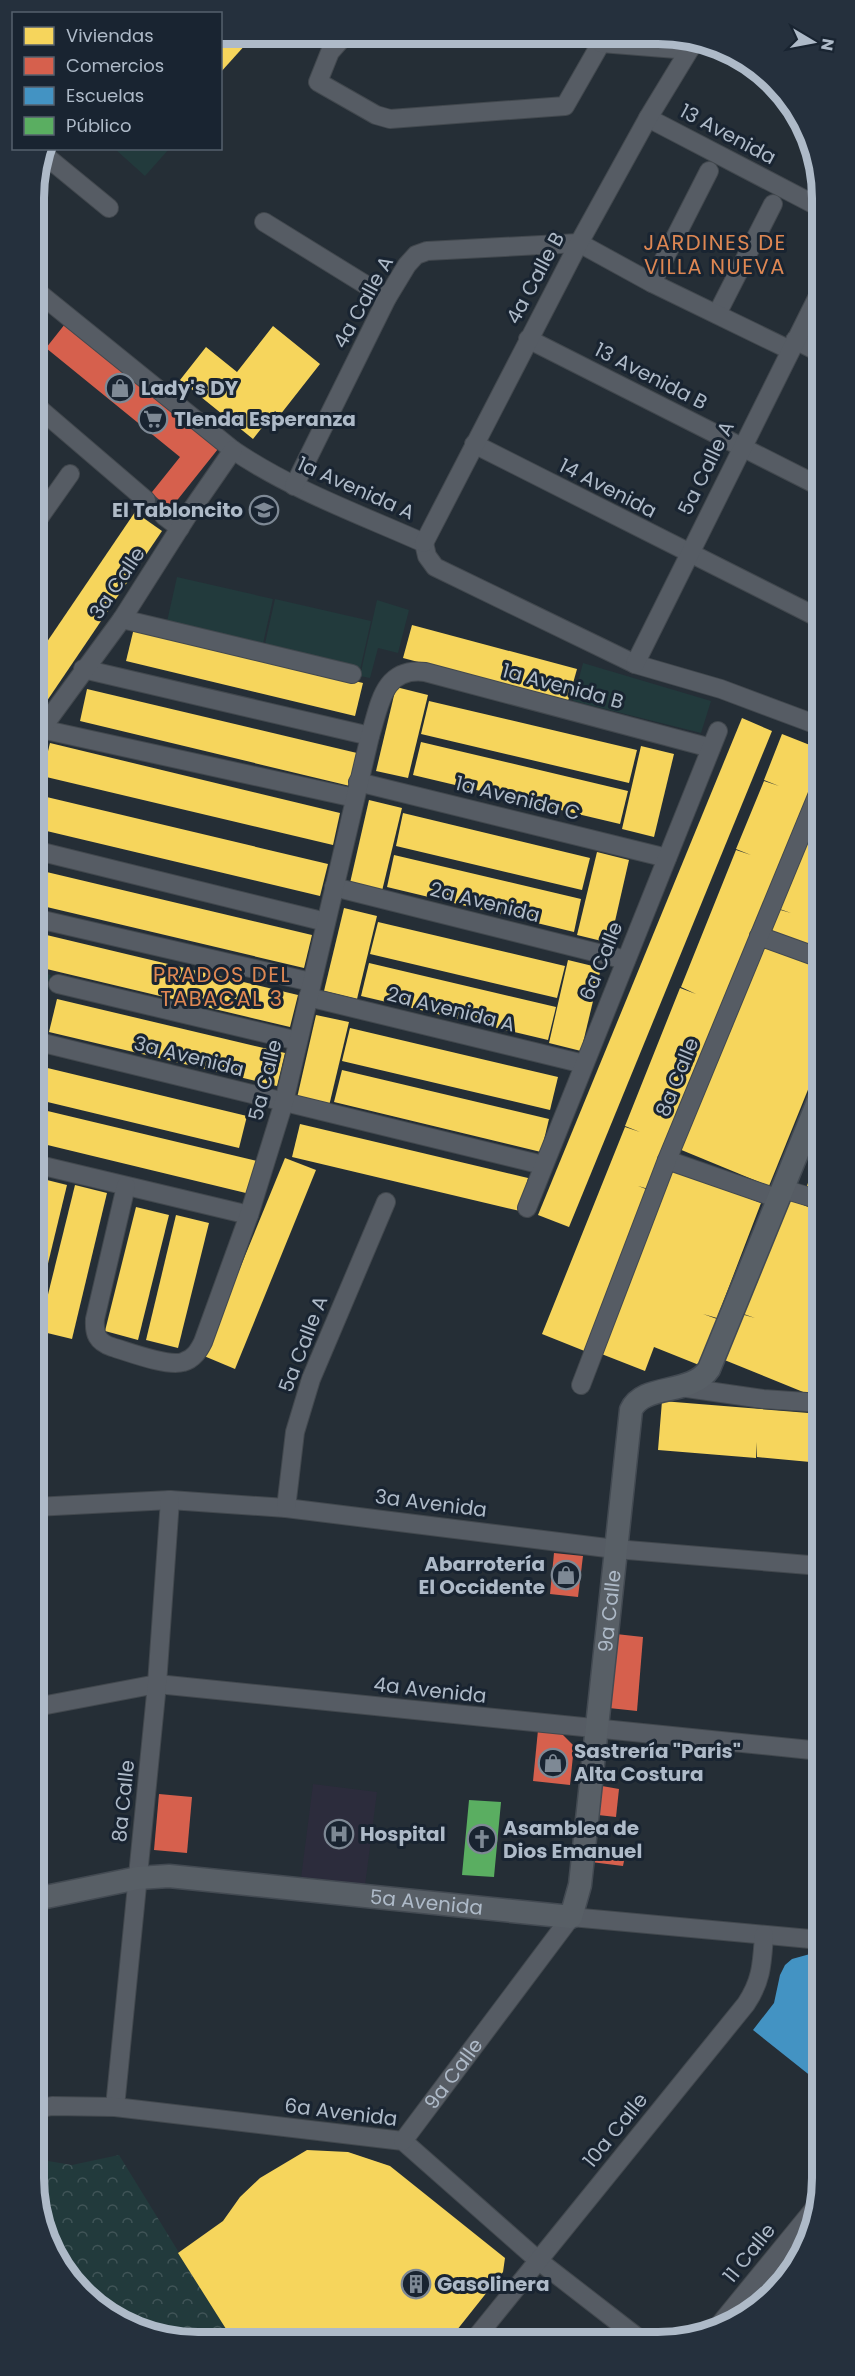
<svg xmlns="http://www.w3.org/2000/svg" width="855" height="2376" font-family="Poppins,sans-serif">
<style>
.medical{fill:#2c2c3c}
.green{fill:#223a3c}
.forest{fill:url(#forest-crowns)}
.homes{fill:#f6d55c}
.shops{fill:#d6604d}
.schools{fill:#4393c3}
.public{fill:#5aae61}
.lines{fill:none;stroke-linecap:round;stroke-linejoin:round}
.minor-tunnel{stroke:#3a434c;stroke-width:18;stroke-dasharray:18 9;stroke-linecap:butt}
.minor-casing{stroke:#42484e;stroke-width:20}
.major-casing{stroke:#434a52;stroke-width:25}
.minor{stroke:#565c64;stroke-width:18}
.major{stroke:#585f66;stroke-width:22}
.labels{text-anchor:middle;stroke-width:6;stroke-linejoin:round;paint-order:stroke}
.street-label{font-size:20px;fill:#aebac8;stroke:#192431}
.poi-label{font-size:20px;font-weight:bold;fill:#aebac8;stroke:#192431;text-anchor:start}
.neighbourhood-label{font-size:21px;letter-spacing:1.5px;fill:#de8753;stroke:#192431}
.rim{fill:none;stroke:#aebac8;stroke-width:8}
</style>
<defs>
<pattern id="forest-crowns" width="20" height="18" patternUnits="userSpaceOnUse" patternTransform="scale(1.5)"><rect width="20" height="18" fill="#223a3c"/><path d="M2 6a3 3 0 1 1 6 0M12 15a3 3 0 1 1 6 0" fill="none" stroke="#405457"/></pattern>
</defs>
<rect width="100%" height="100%" fill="#252e36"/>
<polygon class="medical" points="313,1784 377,1792 365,1886 301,1878"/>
<g class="green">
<polygon points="115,149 169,149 145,176"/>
<polygon points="177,577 273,599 262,648 166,626"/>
<polygon points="275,599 371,621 360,670 264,648"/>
<polygon points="377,600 409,610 398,653 378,648 370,678 360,676"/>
<polygon points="583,663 711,701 701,733 573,701"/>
<polygon points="34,971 51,975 39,1037 35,1036"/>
</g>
<polygon class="forest" points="119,2155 229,2334 233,2340 165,2340 81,2295 36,2211 36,2159 72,2165"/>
<g class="homes">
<polygon points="220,33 256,33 220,73"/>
<polygon points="273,326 320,364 280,415 275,411 253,439 180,380 206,347 237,372"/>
<polygon points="135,512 162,531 34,720 34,661"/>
<polygon points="412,625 577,669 568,701 403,658"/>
<polygon points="134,628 363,683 355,716 126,661"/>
<polygon points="396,687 428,695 408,778 376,771"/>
<polygon points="87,689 357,753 350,786 80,721"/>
<polygon points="429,701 637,750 629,783 421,734"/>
<polygon points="742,718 772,731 569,1227 538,1215"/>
<polygon points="782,734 820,749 820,772 652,1190 638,1186 651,1191 587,1352 542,1334 625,1127 640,1132 625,1126 680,988 696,994 681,987 736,850 751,855 736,849 764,781 779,786 764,780"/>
<polygon points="421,742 628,791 620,824 413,775"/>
<polygon points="50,743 340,813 333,845 42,776"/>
<polygon points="641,746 674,754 654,837 622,829"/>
<polygon points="34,794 328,864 320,896 34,828"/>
<polygon points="369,800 402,808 382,891 350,883"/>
<polygon points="403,813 590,858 582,890 396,846"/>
<polygon points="813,816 820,819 820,952 768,931 777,909 791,913 777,908"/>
<polygon points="597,852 629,860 610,943 577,935"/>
<polygon points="394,855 581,899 574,932 387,887"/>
<polygon points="34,869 312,935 304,968 34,904"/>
<polygon points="344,908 377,916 357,999 324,991"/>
<polygon points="378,922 565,966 557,998 370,954"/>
<polygon points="34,932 298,995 290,1027 34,966"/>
<polygon points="762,943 820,966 820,1060 769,1186 679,1149"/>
<polygon points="568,960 601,968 581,1051 549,1043"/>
<polygon points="369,963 556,1007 548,1040 361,996"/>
<polygon points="57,999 285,1053 277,1086 49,1032"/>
<polygon points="316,1015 349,1022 329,1106 297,1098"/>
<polygon points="350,1028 558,1077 550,1110 342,1061"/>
<polygon points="35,1065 247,1116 239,1148 35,1099"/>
<polygon points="342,1070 549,1119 541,1152 334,1102"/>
<polygon points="35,1108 257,1161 250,1194 35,1142"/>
<polygon points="300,1124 528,1178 520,1211 292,1157"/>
<polygon points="819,1143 820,1143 820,1194 806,1190"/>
<polygon points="285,1158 316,1170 235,1369 204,1356"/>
<polygon points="670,1168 761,1203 717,1318 703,1314 717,1319 699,1365 654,1347 645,1371 599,1353"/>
<polygon points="35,1177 67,1185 36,1313 35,1313"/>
<polygon points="75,1185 107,1193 72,1339 39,1331"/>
<polygon points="787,1198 820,1212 821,1377 813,1396 722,1359 741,1314 755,1318 741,1313"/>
<polygon points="136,1207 169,1215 138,1340 105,1331"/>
<polygon points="176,1215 209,1223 178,1348 146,1340"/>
<polygon points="662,1401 821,1414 821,1463 757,1457 757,1442 756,1458 658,1450"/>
<polygon points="307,2150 348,2152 390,2166 505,2258 503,2272 449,2340 233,2340 178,2253 223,2221 240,2197 260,2178"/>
</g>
<g class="shops">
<polygon points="65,324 218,449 159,523 140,507 180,457 46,348"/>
<polygon points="554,1553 583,1556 578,1597 550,1594"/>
<polygon points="616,1634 643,1637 637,1711 609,1708"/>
<polygon points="538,1730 560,1732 574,1746 570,1785 533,1781"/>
<polygon points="602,1786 619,1789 616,1817 598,1815"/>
<polygon points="159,1794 192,1797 187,1853 154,1850"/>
<polygon points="592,1851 625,1856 623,1866 591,1862"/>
</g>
<polygon class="schools" points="810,1954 821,1955 821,1986 814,1985 812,2006 821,2017 822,2085 753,2030 774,2003 780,1975 785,1965 792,1959"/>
<polygon class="public" points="469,1800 501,1802 494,1877 462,1875"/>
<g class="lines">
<polyline class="minor-tunnel" points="146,500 164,516"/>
<g class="minor-casing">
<g id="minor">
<polyline points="346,34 330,52 318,82 376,115 390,119 565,106 601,43"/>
<polyline points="593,37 601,43 689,50"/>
<polyline points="648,118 819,207"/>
<polyline points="42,153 109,208"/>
<polyline points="264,222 387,298"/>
<polyline points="652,283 709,171"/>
<path d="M34,289l199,161c59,40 126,64 191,93l3,13 8,11 200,97 86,25 99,37"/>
<polyline points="717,314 773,204"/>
<polyline points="528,339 819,486"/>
<polyline points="795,340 819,352"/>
<polyline points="34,404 146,500"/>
<polyline points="474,444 819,618"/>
<polyline points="294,486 387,298 407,265 416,255 427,251 579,243 652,283 790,350"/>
<polyline points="164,516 180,528"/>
<polyline points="34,525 70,474"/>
<polyline points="424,543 579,243 648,118 696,39"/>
<polyline points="122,619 352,674"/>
<polyline points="635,664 819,294"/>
<polyline points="83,669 370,736"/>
<polyline points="41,729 355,798"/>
<polyline points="34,739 122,619 188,515 233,450"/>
<polyline points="358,782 667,858"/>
<polyline points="34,850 326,922"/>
<polyline points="334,887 626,960"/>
<polyline points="34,918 311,982"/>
<polyline points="759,936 820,958"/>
<polyline points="58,984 298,1041"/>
<polyline points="308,997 584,1064"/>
<polyline points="35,1041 543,1165"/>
<polyline points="667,1160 779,1199"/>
<polyline points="35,1164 249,1215"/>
<path d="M126,1186l-31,133c-1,15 2,23 17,28 17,5 55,20 71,15 11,-3 16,-12 20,-20l46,-127 35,-113 86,-366c10,-32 13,-69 55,-64l286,76"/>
<polyline points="783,1189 820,1200"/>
<polyline points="527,1208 718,731"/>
<polyline points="581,1385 667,1160 820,789"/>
<polyline points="680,1387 763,1399 821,1403"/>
<polyline points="35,1507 170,1500 286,1508 615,1549 821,1566"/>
<polyline points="286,1508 295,1432 311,1379 386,1202"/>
<polyline points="36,1707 157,1684 821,1751"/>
<polyline points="115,2107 157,1684 170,1500"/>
<polyline points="36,2109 52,2106 115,2107 403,2141 539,2261 641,2340"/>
<path id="s1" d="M403,2141l168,-224 250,23"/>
<polyline points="766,2269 784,2283"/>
<polyline points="715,2330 818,2204"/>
<path d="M474,2340l272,-336c16,-24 16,-41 18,-69"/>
</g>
</g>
<g class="major-casing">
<g id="major">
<path id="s2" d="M36,1899l102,-21 31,-2 402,41 9,-32 51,-475c12,-27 60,-14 78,-41l111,-272"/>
</g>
</g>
<use href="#minor" class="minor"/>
<use href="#major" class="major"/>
</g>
<defs>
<g id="shop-ring" transform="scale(1.5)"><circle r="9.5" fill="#192431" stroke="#7e8995" stroke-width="1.5"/><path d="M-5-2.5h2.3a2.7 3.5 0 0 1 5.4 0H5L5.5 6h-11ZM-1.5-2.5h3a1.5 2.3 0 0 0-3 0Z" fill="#7e8995"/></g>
<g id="supermarket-ring" transform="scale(1.5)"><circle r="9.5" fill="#192431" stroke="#7e8995" stroke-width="1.5"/><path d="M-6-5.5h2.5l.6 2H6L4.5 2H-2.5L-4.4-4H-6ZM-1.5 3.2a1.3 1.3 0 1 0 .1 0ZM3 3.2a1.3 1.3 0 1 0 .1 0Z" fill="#7e8995"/></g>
<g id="school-ring" transform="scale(1.5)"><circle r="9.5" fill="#192431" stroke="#7e8995" stroke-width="1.5"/><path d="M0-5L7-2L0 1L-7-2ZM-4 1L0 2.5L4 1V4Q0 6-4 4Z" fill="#7e8995"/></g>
<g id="hospital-ring" transform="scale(1.5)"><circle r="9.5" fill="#192431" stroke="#7e8995" stroke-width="1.5"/><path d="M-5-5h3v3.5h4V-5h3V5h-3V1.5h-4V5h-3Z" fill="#7e8995"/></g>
<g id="church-ring" transform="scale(1.5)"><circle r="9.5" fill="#192431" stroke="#7e8995" stroke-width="1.5"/><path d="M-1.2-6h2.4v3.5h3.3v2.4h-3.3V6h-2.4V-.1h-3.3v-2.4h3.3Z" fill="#7e8995"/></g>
<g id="building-ring" transform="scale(1.5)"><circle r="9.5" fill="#192431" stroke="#7e8995" stroke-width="1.5"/><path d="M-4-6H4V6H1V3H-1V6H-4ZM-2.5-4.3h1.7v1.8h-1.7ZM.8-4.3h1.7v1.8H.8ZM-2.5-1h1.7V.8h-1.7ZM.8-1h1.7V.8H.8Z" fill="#7e8995"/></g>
</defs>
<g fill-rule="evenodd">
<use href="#shop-ring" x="120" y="388"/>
<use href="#supermarket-ring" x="153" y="419"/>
<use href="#school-ring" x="264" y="510"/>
<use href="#shop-ring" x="566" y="1575"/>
<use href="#shop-ring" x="553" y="1763"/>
<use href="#hospital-ring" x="339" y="1834"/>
<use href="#church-ring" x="482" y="1839"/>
<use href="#building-ring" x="416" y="2284"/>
</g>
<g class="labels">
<g class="street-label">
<text transform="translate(728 134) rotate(28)" y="7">13 Avenida</text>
<text transform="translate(535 278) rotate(-62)" y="7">4a Calle B</text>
<text transform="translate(363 302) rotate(-61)" y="7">4a Calle A</text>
<text transform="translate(651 376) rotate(27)" y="7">13 Avenida B</text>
<text transform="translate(706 468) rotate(-64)" y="7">5a Calle A</text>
<text transform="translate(356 488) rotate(24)" y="7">1a Avenida A</text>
<text transform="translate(608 488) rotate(27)" y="7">14 Avenida</text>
<text transform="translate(117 583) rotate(-56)" y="7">3a Calle</text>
<text transform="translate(563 686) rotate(15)" y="7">1a Avenida B</text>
<text transform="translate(518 798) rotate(14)" y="7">1a Avenida C</text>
<text transform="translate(485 902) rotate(14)" y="7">2a Avenida</text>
<text transform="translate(601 961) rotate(-68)" y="7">6a Calle</text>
<text transform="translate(451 1009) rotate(14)" y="7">2a Avenida A</text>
<text transform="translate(189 1056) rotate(14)" y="7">3a Avenida</text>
<text transform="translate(677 1077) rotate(-68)" y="7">8a Calle</text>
<text transform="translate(265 1080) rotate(-76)" y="7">5a Calle</text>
<text transform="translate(303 1344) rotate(-69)" y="7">5a Calle A</text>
<text transform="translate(431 1503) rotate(7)" y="7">3a Avenida</text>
<text dy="7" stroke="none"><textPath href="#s2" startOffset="848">9a Calle</textPath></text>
<text transform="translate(430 1690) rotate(6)" y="7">4a Avenida</text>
<text transform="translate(123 1801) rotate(-84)" y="7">8a Calle</text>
<text dy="7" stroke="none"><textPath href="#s2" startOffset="394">5a Avenida</textPath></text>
<text dy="7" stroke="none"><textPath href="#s1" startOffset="84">9a Calle</textPath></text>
<text transform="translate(341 2112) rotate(7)" y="7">6a Avenida</text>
<text transform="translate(615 2130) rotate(-51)" y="7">10a Calle</text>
<text transform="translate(749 2253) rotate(-51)" y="7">11 Calle</text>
</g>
<g class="poi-label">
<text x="141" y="395">Lady's DY</text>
<text x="174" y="426">TIenda Esperanza</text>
<text x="243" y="517" text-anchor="end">El Tabloncito</text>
<text x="545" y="1571" text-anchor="end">Abarrotería<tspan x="545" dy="23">El Occidente</tspan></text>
<text x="574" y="1758">Sastrería "Paris"<tspan x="574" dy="23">Alta Costura</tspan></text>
<text x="503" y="1835">Asamblea de<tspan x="503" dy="23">Dios Emanuel</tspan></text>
<text x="360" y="1841">Hospital</text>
<text x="437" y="2291">Gasolinera</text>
</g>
<g class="neighbourhood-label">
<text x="715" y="250">JARDINES DE<tspan x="715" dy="24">VILLA NUEVA</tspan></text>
<text x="222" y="982">PRADOS DEL<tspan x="222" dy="24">TABACAL 3</tspan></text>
</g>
</g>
<path d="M0 0H855V2376H0ZM198 44H658A154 154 0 0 1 812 198V2178A154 154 0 0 1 658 2332H198A154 154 0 0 1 44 2178V198A154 154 0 0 1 198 44Z" fill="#25303d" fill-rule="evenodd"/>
<path class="rim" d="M198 44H658A154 154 0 0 1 812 198V2178A154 154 0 0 1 658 2332H198A154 154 0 0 1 44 2178V198A154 154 0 0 1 198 44Z"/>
<rect x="12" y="12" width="210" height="138" fill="#192431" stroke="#55606d" stroke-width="1.5"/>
<rect x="24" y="27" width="30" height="18" fill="#f6d55c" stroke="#55606d" stroke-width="1.5"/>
<text x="66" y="42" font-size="18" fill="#aebac8">Viviendas</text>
<rect x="24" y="57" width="30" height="18" fill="#d6604d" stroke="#55606d" stroke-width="1.5"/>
<text x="66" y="72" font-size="18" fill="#aebac8">Comercios</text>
<rect x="24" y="87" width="30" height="18" fill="#4393c3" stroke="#55606d" stroke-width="1.5"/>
<text x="66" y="102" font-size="18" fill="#aebac8">Escuelas</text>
<rect x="24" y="117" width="30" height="18" fill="#5aae61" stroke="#55606d" stroke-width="1.5"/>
<text x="66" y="132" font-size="18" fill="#aebac8">Público</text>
<g transform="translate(813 42) rotate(100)" stroke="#192431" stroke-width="4.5" paint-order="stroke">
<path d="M0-4.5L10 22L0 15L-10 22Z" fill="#aebac8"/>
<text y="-9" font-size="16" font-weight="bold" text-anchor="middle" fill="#aebac8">N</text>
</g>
</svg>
